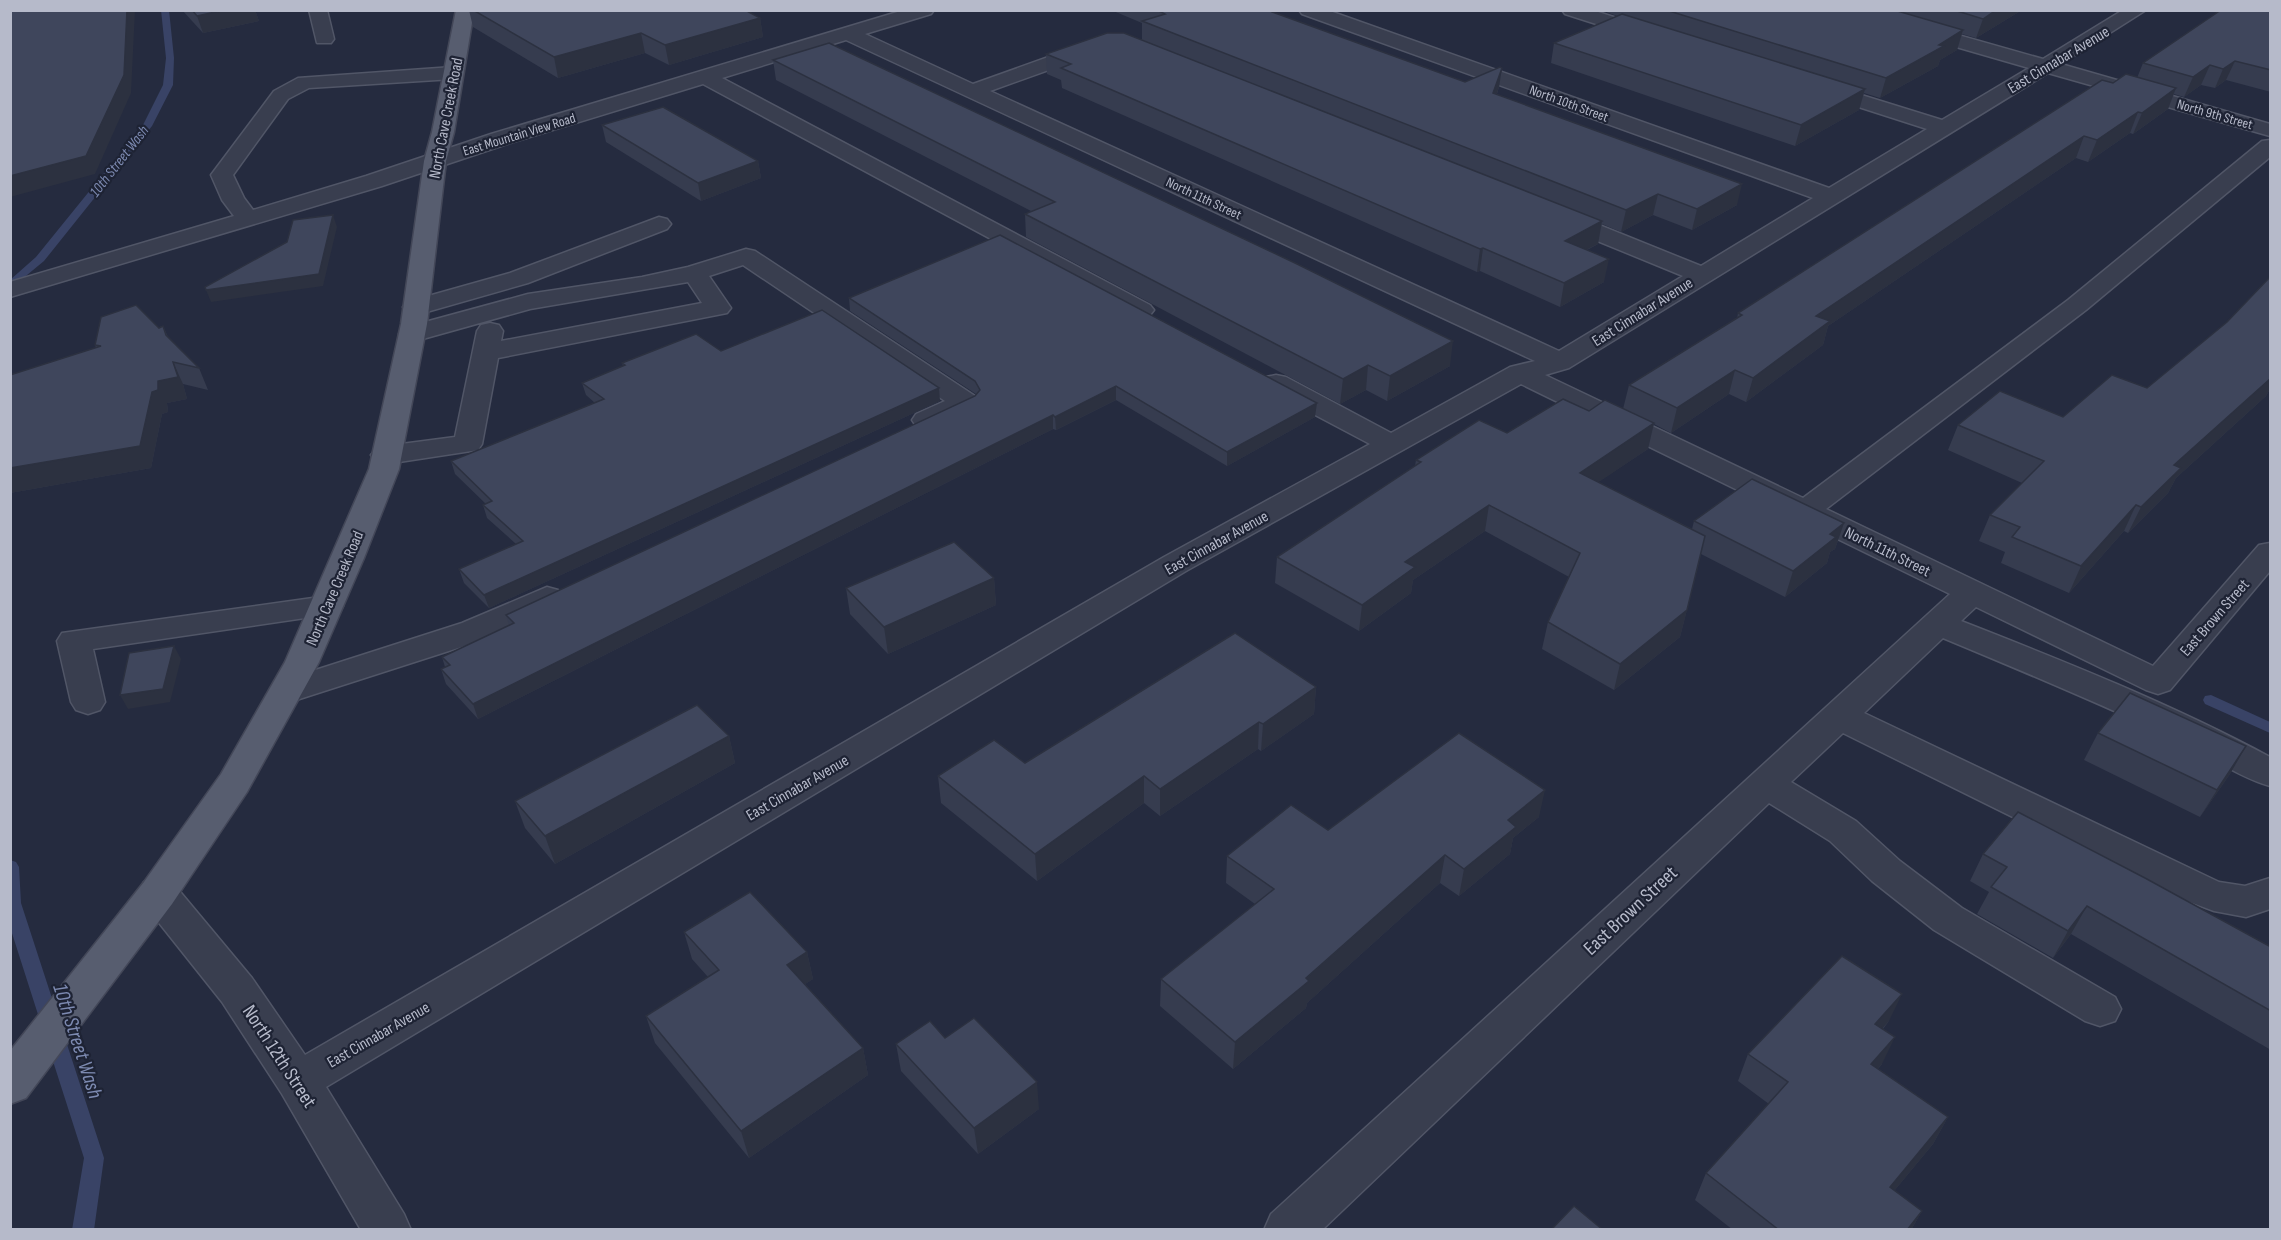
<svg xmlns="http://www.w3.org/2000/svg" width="2281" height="1240" font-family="'Sofia Sans Condensed',sans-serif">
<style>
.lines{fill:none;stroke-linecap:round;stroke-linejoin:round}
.stream{fill:#394366;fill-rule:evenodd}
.minor-casing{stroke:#515667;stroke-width:3}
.major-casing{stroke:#434758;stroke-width:3}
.minor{fill:#393e4f;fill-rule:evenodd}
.major{fill:#575d6f;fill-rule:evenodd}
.wall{fill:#363c4f}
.shaded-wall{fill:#2c3140}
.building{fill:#3f465c;stroke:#2c3140;stroke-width:1.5}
.labels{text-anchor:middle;stroke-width:4.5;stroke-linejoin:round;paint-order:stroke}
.far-street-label{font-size:14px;fill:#b6baca;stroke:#1e2334}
.far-water-label{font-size:15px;font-style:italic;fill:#7d8ab1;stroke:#1e2334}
.street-label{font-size:16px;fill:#b6baca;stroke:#1e2334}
.near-street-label{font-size:20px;fill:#b6baca;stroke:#1e2334}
.near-water-label{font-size:21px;font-style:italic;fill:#7d8ab1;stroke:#1e2334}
</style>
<rect width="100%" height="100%" fill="#252b3f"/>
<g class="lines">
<g class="stream">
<polygon points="161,10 169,10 174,58 173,85 152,126 44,261 10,289 10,280 36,257 143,125 163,85 166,58"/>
<polygon points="2211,695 2270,722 2270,733 2205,704 2203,700 2205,696"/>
<polygon points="10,860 16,862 19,867 21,903 104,1158 94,1230 72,1230 84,1158 10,927"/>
</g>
<g class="minor-casing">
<g id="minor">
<polygon points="309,10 327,10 334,39 331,43 317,43"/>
<path d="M904,10h30l-3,4 -66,20 108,50 109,-39h14l3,4 -3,4 -106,38 569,260 124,-75 -132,-54 -4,-5 4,-5 8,-2 8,2 134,54 112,-68 -511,-184 -3,-4h28l502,178 98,-59 -115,-37 -3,-4 3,-4h14l116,36 87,-52 -187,-54 -3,-4h31l173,49 80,-49h23l-85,54 209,60v12l-222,-63 -479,295 -24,7 258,123 265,-198 194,-159 8,-1v17l-184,153 -260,199 327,157 106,-121 11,-2v28l-100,119 -12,4 -12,-4 -170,-83 -15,14c105,41 210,83 309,136v29c-28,-7 -69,-35 -97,-48 -76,-36 -153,-68 -230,-100l-79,75 355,169 26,4 25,-8v31l-24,8 -32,-6 -48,-18 -323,-160 -52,49 65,39 44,40 62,47 153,89 6,12 -6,12 -15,5 -15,-5 -151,-91 -62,-49 -42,-40 -61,-38 -447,427h-58l7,-16 679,-620 -429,-210 -335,187 -860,516 78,127 7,16h-50l-79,-136 -60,-92 -78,-98 -6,-11 6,-11 14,-4 14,4 80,96 53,77 859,-498 206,-113 -104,-55 -4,-6 4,-6 10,-2 10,2 105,56 119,-66 25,-6 -689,-321 -124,38 428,227 4,5 -4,5 -9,3 -9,-3 -429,-231 -196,60 -125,42 -372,111v-15l224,-66 -12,-16 -11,-25 63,-84 24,-13 155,-11 7,2 3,4 -3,4 -7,2 -144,9 -21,11 -55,76 11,23 9,12 113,-34 125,-42z"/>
<polygon points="1562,10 1592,10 1654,30 1656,34 1654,38 1640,38 1565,14"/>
<polygon points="659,217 667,219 671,224 667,229 528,283 416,315 407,312 403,307 407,302 510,273"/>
<path d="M746,249l9,2 220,145 4,6c-6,9 -42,27 -53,26 -4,0 -7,-1 -10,-2l-4,-6 4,-6 29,-13 -202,-136 -34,11 22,32 -4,5 -229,45 -16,86 -4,6 -92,14 -10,-3 -5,-6 5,-6 10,-3 69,-9 22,-106 4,-6 9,-2 9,2 4,6 -2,10 201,-38 -14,-21 -158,27 -118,33 -9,-2 -4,-6 4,-6 125,-34 114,-17 46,-10z"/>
<polygon points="547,587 558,590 563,597 558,604 486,639 287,703 275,699 270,691 275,683 462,623"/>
<polygon points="327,596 339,599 343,606 339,613 93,649 105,702 100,710 88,714 76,710 71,702 57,641 62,633"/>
</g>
</g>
<g class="major-casing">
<polygon id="major" points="456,10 474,10 454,132 446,161 427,324 399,469 364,558 319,662 247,792 172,904 26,1098 10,1104 10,1051 144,882 221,774 285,662 369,469 401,324 424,161 432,132"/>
</g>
<use href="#minor" class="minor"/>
<use href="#major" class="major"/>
</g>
<g class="wall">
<polygon points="182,10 255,10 259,21 203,33"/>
<polygon points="469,10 745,10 760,18 763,37 669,65 645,53 558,78 473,27"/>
<polygon points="1111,10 1267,10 1465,82 1502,68 1499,87 1497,94 1737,205 1692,230 1653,215 1621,232 1602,224 1598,244 1587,250 1604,282 1560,307 1480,271 1477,272 1062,88 1061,80 1047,74 1046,54 1142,39 1142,23"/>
<polygon points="1601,10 2022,10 1976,38 1962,34 1957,50 1940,60 1938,66 1880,98 1864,93 1859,110 1795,146 1551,63 1554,43 1617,16"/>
<polygon points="2271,10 2271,92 2226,80 2215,88 2201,85 2184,97 2174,94 2168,109 2133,134 2130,133 2088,162 2076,158 1828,326 1823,345 1746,402 1729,394 1671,433 1654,424 1648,449 1598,482 1692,529 1694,521 1844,523 1835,549 1830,552 1827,563 1785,597 1701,554 1680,637 1614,690 1542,649 1548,622 1569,577 1485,531 1413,580 1411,593 1359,631 1275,583 1277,557 1415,466 1416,460 1589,411 1623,409 1629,385 1737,319 1738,313 2113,83 2137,78 2143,63"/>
<polygon points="773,60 1450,366 1387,401 1366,390 1340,404 1026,237 1025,214 1031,211 776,80"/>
<polygon points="602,125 758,161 761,178 701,201 606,142"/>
<polygon points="2271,276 2271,387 2266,396 2176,478 2168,493 2128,533 2124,531 2069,593 2001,563 2005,552 1979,541 1990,515 2022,483 1948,450 1958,425 2063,417 2147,388 2227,322"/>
<polygon points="849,298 1315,417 1227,466 1116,400 1056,430 1053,429 478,719 446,684 441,669 445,667 442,657 509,625 506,615 975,396 976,394 850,311"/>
<polygon points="163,326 168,337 199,368 208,390 183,384 187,399 167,403 168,412 162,414 151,468 10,493 10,375 96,348 95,345"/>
<polygon points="721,351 940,401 489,608 464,583 459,569 516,544 487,518 483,505 486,504 455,474 451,461 595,403 586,395 582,383 623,366 622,363"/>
<polygon points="994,578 996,605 888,654 850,614 846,588"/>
<polygon points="1316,687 1314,714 1261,751 1258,749 1160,816 1144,803 1037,881 941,803 938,776 1025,763"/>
<polygon points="2098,733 2246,746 2230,774 2200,817 2084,760"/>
<polygon points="729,736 735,763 555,864 525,828 515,801"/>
<polygon points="1539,817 1513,838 1510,854 1459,896 1440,883 1307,1003 1306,1008 1233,1069 1160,1006 1161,979 1255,904 1226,883 1227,856 1328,830"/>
<polygon points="1983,854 2271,947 2271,1050 2071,934 2053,958 1977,914 1989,892 1970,881"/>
<polygon points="684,932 807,952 813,979 805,984 863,1048 868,1075 749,1158 655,1043 646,1016 708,977 692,959"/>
<polygon points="1889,1021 1883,1029 1882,1064 1878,1069 1948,1117 1933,1144 1894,1191 1922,1211 1911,1230 1733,1230 1695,1200 1706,1173 1769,1104 1738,1081 1748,1054"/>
<polygon points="945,1038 1039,1109 978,1154 901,1071 896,1044"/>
</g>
<g class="shaded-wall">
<polygon points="127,10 135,10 131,93 95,174 10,197 10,176"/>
<polygon points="224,10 255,10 259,21 203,33 197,16"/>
<polygon points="1996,10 2022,10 1976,38 1983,19"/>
<polygon points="760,18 763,37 669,65 665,45"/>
<polygon points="1963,30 1957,50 1940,60 1938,66 1880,98 1886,78"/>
<polygon points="641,33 645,53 558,78 554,57"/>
<polygon points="2235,61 2226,80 2215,88 2223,69"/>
<polygon points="2210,65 2201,85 2184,97 2193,77"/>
<polygon points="1502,68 1499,87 1490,113 1493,93"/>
<polygon points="2176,88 2168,109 2133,134 2142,113"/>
<polygon points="1865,89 1859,110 1795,146 1801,125"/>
<polygon points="2138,112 2130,133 2088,162 2097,140"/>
<polygon points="2084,136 2076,158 1828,326 1823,345 1746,402 1753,378 1816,316"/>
<polygon points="758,161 761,178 701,201 698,183"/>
<polygon points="1742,184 1737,205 1692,230 1697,209"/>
<polygon points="1658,194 1653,215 1621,232 1626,210"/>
<polygon points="333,215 337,227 323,286 211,302 206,290"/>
<polygon points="1602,221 1598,244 1560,263 1565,241"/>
<polygon points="1483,248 1480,271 1477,272 1480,249"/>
<polygon points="1609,259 1604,282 1560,307 1564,283"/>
<polygon points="1453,341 1450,366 1387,401 1390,376"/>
<polygon points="173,362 183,384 187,399 167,403 168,412 162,414 151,468 10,493 10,468 152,392 158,381"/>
<polygon points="1368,365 1366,390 1340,404 1343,379"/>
<polygon points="1735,370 1729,394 1671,433 1677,408"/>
<polygon points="2271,375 2271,387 2266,396 2176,478 2168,493 2128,533 2141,507 2174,465"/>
<polygon points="1116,386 1116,400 1056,430 1055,417"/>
<polygon points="939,388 940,401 489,608 484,595"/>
<polygon points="1317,403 1315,417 1227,466 1227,452"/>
<polygon points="1053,415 1053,429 478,719 473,704"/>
<polygon points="1654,423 1648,449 1575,498 1580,473"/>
<polygon points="1489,505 1485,531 1413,580 1411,593 1359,631 1362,605 1405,562"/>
<polygon points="2136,505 2124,531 2069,593 2081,566"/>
<polygon points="1844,523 1835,549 1830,552 1827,563 1785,597 1793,571 1830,534"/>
<polygon points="994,578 996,605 888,654 884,627"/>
<polygon points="1687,610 1680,637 1614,690 1620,664"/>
<polygon points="174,646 181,659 170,702 128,709 120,695"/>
<polygon points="1316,687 1314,714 1261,751 1263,724"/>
<polygon points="1259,722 1258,749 1160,816 1160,789"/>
<polygon points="729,736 735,763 555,864 545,836"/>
<polygon points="2246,746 2230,774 2200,817 2217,790"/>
<polygon points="1144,776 1144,803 1037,881 1035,854"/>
<polygon points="1545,790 1539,817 1513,838 1510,854 1459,896 1464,869 1508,820"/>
<polygon points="1445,855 1440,883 1307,1003 1306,1008 1233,1069 1235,1042"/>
<polygon points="2087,906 2071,934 2053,958 2068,931"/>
<polygon points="807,952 813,979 793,992 787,965"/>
<polygon points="1902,994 1889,1021 1862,1051 1875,1024"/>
<polygon points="1895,1037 1882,1064 1858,1091 1871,1064"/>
<polygon points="863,1048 868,1075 749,1158 741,1131"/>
<polygon points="1037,1082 1039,1109 978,1154 974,1128"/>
<polygon points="1948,1117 1933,1144 1875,1214 1890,1187"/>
<polygon points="1922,1211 1911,1230 1907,1230"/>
</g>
<g class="building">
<polygon points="10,10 127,10 124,75 86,156 10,176"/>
<polygon points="192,10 224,10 197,16"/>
<polygon points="473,10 745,10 760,18 665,45 641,33 554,57"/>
<polygon points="1157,10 1267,10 1465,82 1500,67 1502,68 1493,93 1742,184 1697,209 1658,194 1626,210 1142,21 1165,14"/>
<polygon points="1666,10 1894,10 1963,30 1939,45 1944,46 1886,78"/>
<polygon points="1954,10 1996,10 1983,19"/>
<polygon points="2221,10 2271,10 2271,70 2235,61 2223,69 2210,65 2193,77 2143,63"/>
<polygon points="1622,14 1865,89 1801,125 1554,43"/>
<polygon points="1107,33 1124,33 1602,221 1565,241 1609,259 1564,283 1483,248 1480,249 1061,68 1071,64 1046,54"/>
<polygon points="829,43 1295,263 1453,341 1390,376 1368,365 1343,379 1025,214 1055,202 773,60"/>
<polygon points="2126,74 2176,88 2142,113 2138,112 2097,140 2084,136 1816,316 1830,321 1753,378 1735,370 1677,408 1629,385 1742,315 1738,313 2102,80 2113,83"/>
<polygon points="663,107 758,161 698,183 602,125"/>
<polygon points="333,215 319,274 206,290 205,287 287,242 293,220"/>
<polygon points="1000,235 1317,403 1227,452 1116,386 1055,417 1053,415 473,704 441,669 450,665 442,657 514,623 506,615 975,396 980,390 975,381 849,298"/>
<polygon points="2271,276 2271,378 2174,465 2181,468 2141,507 2136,505 2081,566 2012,537 2020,527 1990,515 2044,461 1958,425 2000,391 2063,417 2112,375 2147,388 2227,322"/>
<polygon points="136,305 159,328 163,326 166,335 199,368 173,362 178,377 158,381 158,390 152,392 140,446 10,468 10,375 101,346 95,345 101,317"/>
<polygon points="822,310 939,388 484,595 459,569 523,541 483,505 492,501 451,461 604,399 582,383 625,365 622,363 696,334 721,351"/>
<polygon points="1563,399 1589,411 1605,400 1654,423 1580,473 1705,536 1687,610 1620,664 1548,622 1580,553 1489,505 1405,562 1415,567 1362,605 1277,557 1421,462 1416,460 1479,420 1507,433"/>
<polygon points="1752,479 1844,523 1830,534 1836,537 1793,571 1694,521"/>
<polygon points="954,542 994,578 884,627 846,588"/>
<polygon points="1235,633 1316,687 1263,724 1259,722 1160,789 1144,776 1035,854 938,776 994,740 1025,763"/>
<polygon points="174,646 163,689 120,695 129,653"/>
<polygon points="2130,693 2246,746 2217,790 2098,733"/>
<polygon points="697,705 729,736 545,836 515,801"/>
<polygon points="1459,733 1545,790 1508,820 1516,827 1464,869 1445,855 1306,978 1309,981 1235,1042 1161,979 1274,889 1227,856 1291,805 1328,830"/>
<polygon points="2018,812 2145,878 2271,947 2271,1011 2087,906 2068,931 1991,887 2007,867 1983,854"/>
<polygon points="750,892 807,952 787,965 863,1048 741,1131 646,1016 719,970 684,932"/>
<polygon points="1842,956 1902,994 1875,1024 1895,1037 1871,1064 1948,1117 1890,1187 1922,1211 1907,1230 1779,1230 1706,1173 1788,1082 1748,1054"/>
<polygon points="974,1018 1037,1082 974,1128 896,1044 930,1021 945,1038"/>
<polygon points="1574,1206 1603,1230 1551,1230"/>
</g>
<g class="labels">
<g class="far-street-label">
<text transform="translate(1569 103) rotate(20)" y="5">North 10th Street</text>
<text transform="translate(2215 114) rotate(16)" y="5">North 9th Street</text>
<text transform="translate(519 134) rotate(-17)" y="5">East Mountain View Road</text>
<text transform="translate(1204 198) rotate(25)" y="5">North 11th Street</text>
</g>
<g class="far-water-label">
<text transform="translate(119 161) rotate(-52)" y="5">10th Street Wash</text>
</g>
<g class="street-label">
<text transform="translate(2058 59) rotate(-31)" y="6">East Cinnabar Avenue</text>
<text transform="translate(445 118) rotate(-79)" y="6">North Cave Creek Road</text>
<text transform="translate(1642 311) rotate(-32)" y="6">East Cinnabar Avenue</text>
<text transform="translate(1216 542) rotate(-29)" y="6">East Cinnabar Avenue</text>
<text transform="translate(1888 551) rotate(26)" y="6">North 11th Street</text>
<text transform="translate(334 588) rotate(-67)" y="6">North Cave Creek Road</text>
<text transform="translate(2214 617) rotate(-49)" y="6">East Brown Street</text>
<text transform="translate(797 787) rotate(-30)" y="6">East Cinnabar Avenue</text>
<text transform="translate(378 1034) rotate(-30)" y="6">East Cinnabar Avenue</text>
</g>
<g class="near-street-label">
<text transform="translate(1630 910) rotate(-43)" y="7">East Brown Street</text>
<text transform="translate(280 1056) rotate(57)" y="7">North 12th Street</text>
</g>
<g class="near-water-label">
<text transform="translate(78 1041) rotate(72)" y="7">10th Street Wash</text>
</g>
</g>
<rect width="2281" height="1240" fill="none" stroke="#b6baca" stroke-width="24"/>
</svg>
